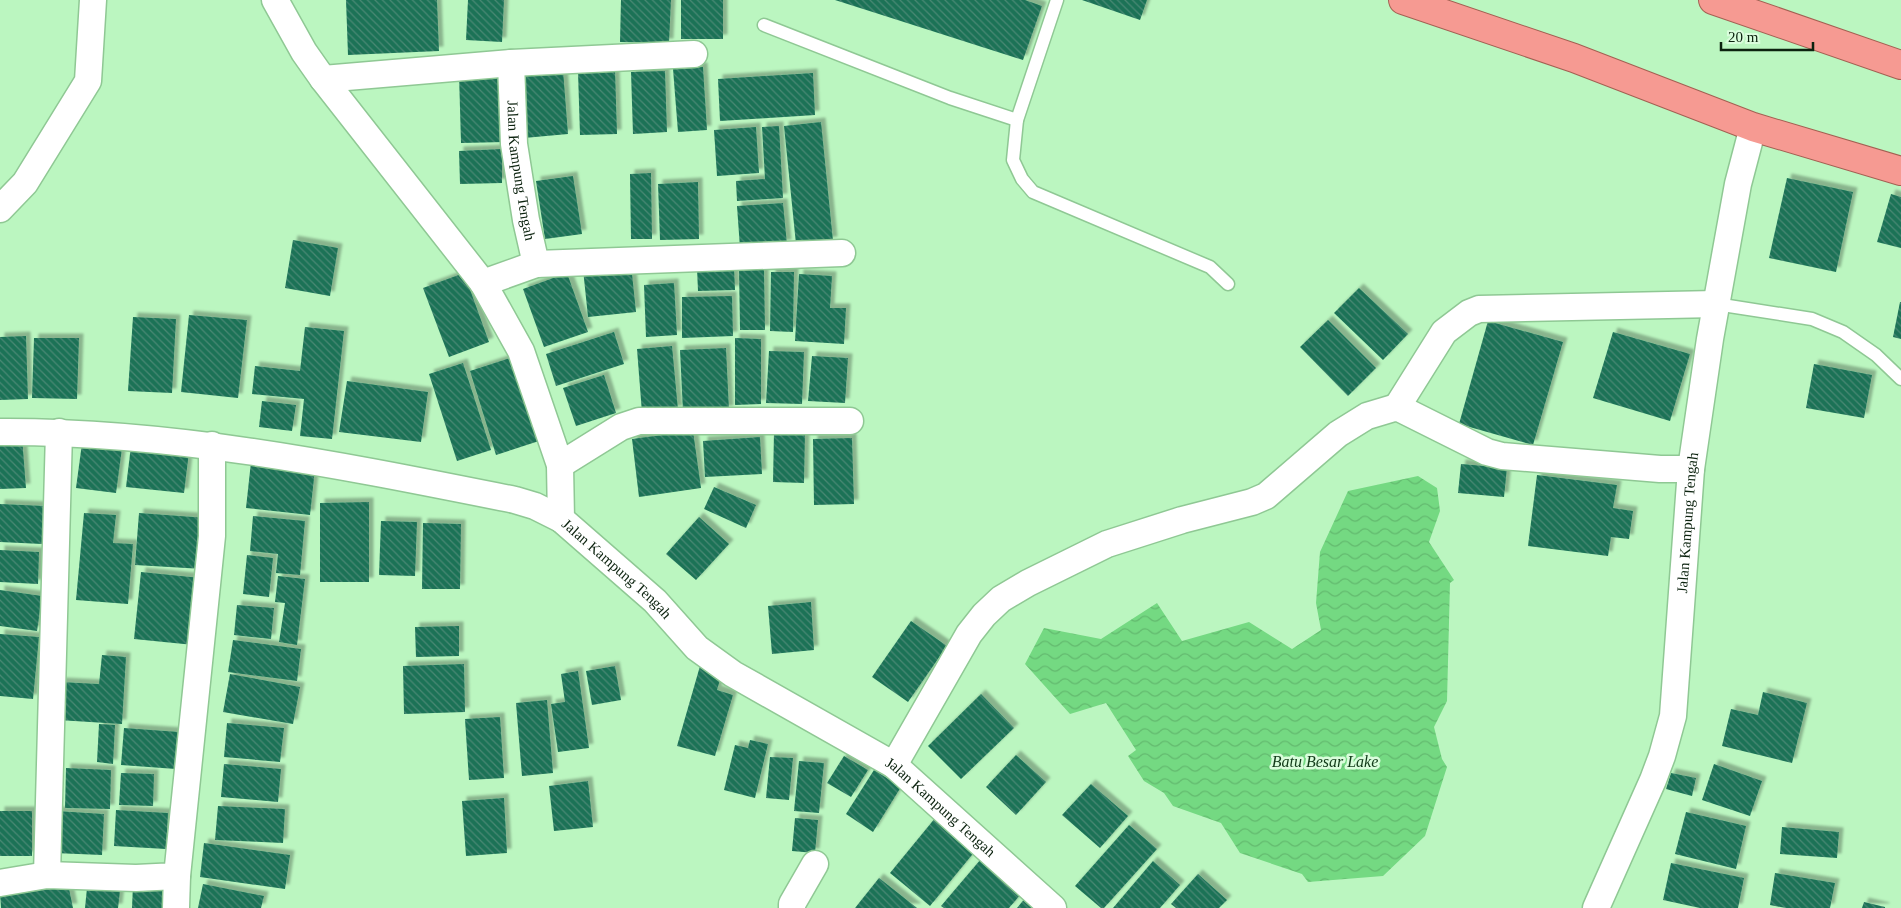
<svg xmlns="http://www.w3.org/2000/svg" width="1901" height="908" font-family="Georgia,serif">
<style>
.water{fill:url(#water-waves)}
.building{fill:url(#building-back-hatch);filter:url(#shadow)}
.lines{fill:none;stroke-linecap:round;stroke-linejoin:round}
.service-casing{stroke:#8fc894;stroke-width:15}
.minor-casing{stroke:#8fc894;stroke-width:29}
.trunk-casing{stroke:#a36052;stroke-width:30}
.service{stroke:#fff;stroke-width:12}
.minor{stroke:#fff;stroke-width:26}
.trunk{stroke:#f69a92;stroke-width:28}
.labels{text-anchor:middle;stroke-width:5;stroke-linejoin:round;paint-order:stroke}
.street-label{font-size:15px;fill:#0c230f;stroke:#dafddc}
.water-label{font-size:16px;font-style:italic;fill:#113a18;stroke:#dafddc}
</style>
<defs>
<pattern id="water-waves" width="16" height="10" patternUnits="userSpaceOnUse" patternTransform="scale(1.25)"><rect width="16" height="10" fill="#74d982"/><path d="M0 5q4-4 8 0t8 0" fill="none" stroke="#63ba6f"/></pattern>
<pattern id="building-back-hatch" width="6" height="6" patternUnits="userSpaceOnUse" patternTransform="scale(1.25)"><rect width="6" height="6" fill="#1b7257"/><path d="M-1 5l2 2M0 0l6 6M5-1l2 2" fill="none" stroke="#4a8874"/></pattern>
<filter id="shadow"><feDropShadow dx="4.5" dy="-4.5" stdDeviation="1" flood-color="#0004"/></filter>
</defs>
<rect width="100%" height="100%" fill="#bbf6c0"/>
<polygon class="water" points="1418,476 1437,488 1440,511 1429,542 1454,580 1450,583 1447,701 1434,727 1442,759 1447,767 1425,836 1383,876 1308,882 1302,874 1240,853 1221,823 1173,806 1164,793 1144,781 1128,756 1136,750 1106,703 1070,714 1025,664 1044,628 1101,639 1157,603 1182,641 1249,622 1292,649 1321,630 1316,603 1320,552 1348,491"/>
<g class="building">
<polygon points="346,0 437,0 439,51 348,55"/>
<polygon points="468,0 504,0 502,42 466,40"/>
<polygon points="621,0 671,0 669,43 620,42"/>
<rect x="681" y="0" width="42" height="39"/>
<polygon points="835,0 1025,0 1042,6 1023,60"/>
<polygon points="1082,0 1147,0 1140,20"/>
<polygon points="703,67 707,130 678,132 673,69"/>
<polygon points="563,70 568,134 524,138 520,73"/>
<polygon points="615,70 617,134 580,135 578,72"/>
<polygon points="665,71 667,132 633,134 631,72"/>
<polygon points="504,72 506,142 461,143 459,74"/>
<polygon points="813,73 815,115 720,121 718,79"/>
<polygon points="821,122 833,241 796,244 784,126"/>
<polygon points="779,126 783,198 737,201 736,181 765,179 762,127"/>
<polygon points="756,127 759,173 717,176 714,130"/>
<polygon points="502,149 502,183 460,184 459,151"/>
<polygon points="651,173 652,239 631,239 630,174"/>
<polygon points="573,176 582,234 545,239 536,181"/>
<polygon points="1787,178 1853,192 1836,272 1769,258"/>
<polygon points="698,182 699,239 660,240 658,184"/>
<polygon points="1891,194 1901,197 1901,248 1877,242"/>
<polygon points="783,203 787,244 740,248 737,206"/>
<polygon points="293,240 338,248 330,296 285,288"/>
<polygon points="631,264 636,312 588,317 583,269"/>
<polygon points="734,267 735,290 698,291 697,268"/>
<polygon points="739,270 764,270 765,330 740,330"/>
<polygon points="771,272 794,272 793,332 770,331"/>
<polygon points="464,273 489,342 449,357 423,288"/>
<polygon points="567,273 588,332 544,347 523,289"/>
<polygon points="799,274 832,276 830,308 846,308 844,344 795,341"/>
<polygon points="674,283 677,335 646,337 644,285"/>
<polygon points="1359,288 1408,334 1383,360 1334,313"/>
<polygon points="732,296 733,336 682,338 682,297"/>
<polygon points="1900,302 1901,302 1901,339 1893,337"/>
<polygon points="189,315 247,320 238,398 181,392"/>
<polygon points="133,317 176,319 172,393 128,391"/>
<polygon points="1328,320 1376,368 1348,396 1300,347"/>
<polygon points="1488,321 1563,342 1533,445 1459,424"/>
<polygon points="305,327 344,331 332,439 300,436 304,399 252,394 255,366 300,371"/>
<polygon points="614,332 624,364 556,386 546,354"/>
<polygon points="1613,332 1690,354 1670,421 1593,398"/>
<polygon points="26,336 28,399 0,400 0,337"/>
<polygon points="34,338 79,338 77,399 32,398"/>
<polygon points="735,338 761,339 761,404 735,405"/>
<polygon points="672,346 678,410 642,413 637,349"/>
<polygon points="726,348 729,410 683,412 680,350"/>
<polygon points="769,351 804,352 802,404 766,403"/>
<polygon points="516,356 542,440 496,455 470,371"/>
<polygon points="812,356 848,358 845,403 808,401"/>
<polygon points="463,363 491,450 457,461 429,374"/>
<polygon points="1814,364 1872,375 1864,418 1806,408"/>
<polygon points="604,375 616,413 576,426 563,388"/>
<polygon points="347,381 428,392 421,442 339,432"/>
<polygon points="262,401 296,405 292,431 259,427"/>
<polygon points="693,431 701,488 639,497 632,439"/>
<polygon points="774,432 805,432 804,483 773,482"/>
<polygon points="83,436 123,441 116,493 76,488"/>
<polygon points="22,437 26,488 0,489 0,438"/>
<polygon points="760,437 762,474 705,477 703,441"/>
<polygon points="852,438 854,504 814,505 813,439"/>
<polygon points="131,446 189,452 184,493 126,487"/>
<polygon points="251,462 315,469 310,515 246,508"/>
<polygon points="1461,464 1507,468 1504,497 1458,493"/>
<polygon points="1537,475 1617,485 1613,508 1633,511 1629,539 1611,537 1608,556 1528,546"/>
<polygon points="714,487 756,505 746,528 704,509"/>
<polygon points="369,502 369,582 320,582 320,503"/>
<polygon points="0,504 45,506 42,544 0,542"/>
<polygon points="84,513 116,515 113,543 133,544 128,604 76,600"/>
<polygon points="139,513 207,518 203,569 135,565"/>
<polygon points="253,516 305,521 300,575 276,573 278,554 250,551"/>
<polygon points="699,517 729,544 696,580 666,554"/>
<polygon points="381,521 417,522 415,576 379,575"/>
<polygon points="423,523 461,524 460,589 422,589"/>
<polygon points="0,550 39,552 38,584 0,582"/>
<polygon points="247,555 273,558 269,597 243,594"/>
<polygon points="141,572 201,578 194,645 134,639"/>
<polygon points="278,576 305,579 297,645 279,642 285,603 275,602"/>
<polygon points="0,590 42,596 37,631 0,626"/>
<polygon points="811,602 814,650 772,654 768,606"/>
<polygon points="237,605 274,608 271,639 234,635"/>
<polygon points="911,621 947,646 908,702 872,677"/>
<polygon points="459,626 459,656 416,657 415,627"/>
<polygon points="0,634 39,637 33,699 0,696"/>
<polygon points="233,640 301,649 297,681 228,672"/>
<polygon points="102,655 126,657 122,724 58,720 60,682 99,684"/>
<polygon points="464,664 465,712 404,714 403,666"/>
<polygon points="615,666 621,700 592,705 586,671"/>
<polygon points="700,666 722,673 717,690 733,695 715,756 677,746"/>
<polygon points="578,671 589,748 558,752 551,704 565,702 561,674"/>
<polygon points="230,674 300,687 293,724 223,712"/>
<polygon points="1763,692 1807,703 1792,763 1722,746 1731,709 1758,715"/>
<polygon points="981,694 1014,728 961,779 928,746"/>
<polygon points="547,700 553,773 522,776 516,703"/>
<polygon points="500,717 504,778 469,780 465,719"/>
<polygon points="227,723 284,728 280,762 224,757"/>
<polygon points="99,724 115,725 113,764 97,762"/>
<polygon points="124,728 179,732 176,769 121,765"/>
<polygon points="750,740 768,744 755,798 724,790 735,745 748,748"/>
<polygon points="1016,755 1046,782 1016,815 986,787"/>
<polygon points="844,756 868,770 851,797 827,783"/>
<polygon points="770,757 793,758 789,800 766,798"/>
<polygon points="799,761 824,763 819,813 794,811"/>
<polygon points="224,764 281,769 278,802 221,797"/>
<polygon points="1714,764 1762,781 1750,816 1702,800"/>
<polygon points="66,768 111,770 110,809 65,808"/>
<polygon points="874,770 901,787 873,832 846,814"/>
<polygon points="121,773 154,774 153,806 119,805"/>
<polygon points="1671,773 1696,778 1692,796 1666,789"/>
<polygon points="588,781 593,827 554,831 549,786"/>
<polygon points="1091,784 1128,816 1100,848 1062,815"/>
<polygon points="504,798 507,853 466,856 462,801"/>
<polygon points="218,806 285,809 283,843 215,840"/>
<polygon points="116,810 168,813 166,849 114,846"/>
<rect x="0" y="811" width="32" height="45"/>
<polygon points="56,811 104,814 102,855 54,853"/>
<polygon points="1686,812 1746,826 1736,869 1675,854"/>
<polygon points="936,817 976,850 930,906 890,873"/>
<polygon points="795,818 818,820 815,853 792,851"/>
<polygon points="1129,825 1157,849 1104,908 1101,908 1075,886"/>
<polygon points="1782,827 1839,832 1837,858 1780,854"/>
<polygon points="204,843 290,855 285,889 200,877"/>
<polygon points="987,852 1027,887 1009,908 944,908 941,906"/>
<polygon points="1153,861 1180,885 1160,908 1113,908"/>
<polygon points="1671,863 1744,878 1738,908 1700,908 1663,900"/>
<polygon points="1775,873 1835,883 1830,908 1786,908 1770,905"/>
<polygon points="1198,874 1227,900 1219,908 1176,908 1171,904"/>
<polygon points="879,878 917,908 855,908"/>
<polygon points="67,879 73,908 1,908 0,893"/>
<polygon points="203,884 264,896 261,908 198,908"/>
<polygon points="133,885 171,888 170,908 132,908"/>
<polygon points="87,888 120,891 118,908 85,908"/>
<polygon points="1026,897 1038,908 1017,908"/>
<polygon points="1864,902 1885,907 1885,908 1862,908"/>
</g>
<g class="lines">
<g class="service-casing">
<g id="service">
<polyline points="764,25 950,98 1017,120 1057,0"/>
<polyline points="1017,120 1013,160 1022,179 1033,192 1210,267 1228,284"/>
<polyline points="1716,304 1812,319 1843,332 1876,355 1901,379"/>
</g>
</g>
<g class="minor-casing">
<g id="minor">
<path id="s1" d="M275,0l29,52 19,27 160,204 38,68 39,114 1,54 94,82 42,47 36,26 161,91 159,143"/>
<path id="s2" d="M511,63l3,81 12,76 10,44"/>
<polyline points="323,79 511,63 694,54"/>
<polyline points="0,209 25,183 88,81 93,0"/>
<polyline points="483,283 536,264 842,253"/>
<polyline points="1397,407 1444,332 1469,313 1479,309 1716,304"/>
<path d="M0,432c175,-1 344,34 515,68l20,6 26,13"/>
<polyline points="560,465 621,427 639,421 850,421"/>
<polyline points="894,765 969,634 984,615 1001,599 1028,583 1107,544 1182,520 1252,502 1266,496 1338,434 1367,416 1397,407 1487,452 1502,456 1660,469 1691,469"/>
<polyline points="47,875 59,432"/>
<polyline points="0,883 47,875 136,878 177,876 212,536 212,445"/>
<polyline points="176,908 177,876"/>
<polyline points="792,908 792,904 815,864"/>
<path id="s3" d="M1596,908l57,-128 9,-24 11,-40 18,-247 19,-130 28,-155 15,-57"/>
</g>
</g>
<g class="trunk-casing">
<g id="trunk">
<polyline points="1403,0 1574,58 1753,127 1901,171"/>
<polyline points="1713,0 1901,65"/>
</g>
</g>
<use href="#service" class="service"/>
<use href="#minor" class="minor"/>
<use href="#trunk" class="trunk"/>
</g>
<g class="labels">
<g class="street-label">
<text dy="5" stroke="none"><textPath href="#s2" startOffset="108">Jalan Kampung Tengah</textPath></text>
<text dy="5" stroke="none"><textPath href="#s3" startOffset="401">Jalan Kampung Tengah</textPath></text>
<text dy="5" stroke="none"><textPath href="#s1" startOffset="679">Jalan Kampung Tengah</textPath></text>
<text dy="5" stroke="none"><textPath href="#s1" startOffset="1084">Jalan Kampung Tengah</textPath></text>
</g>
<g class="water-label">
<text x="1325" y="767">Batu Besar Lake</text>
</g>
</g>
<path d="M1721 42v8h92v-8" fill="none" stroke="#0c230f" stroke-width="2.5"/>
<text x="1728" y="42" font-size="15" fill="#0c230f" stroke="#dafddc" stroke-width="4" paint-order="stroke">20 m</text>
</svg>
